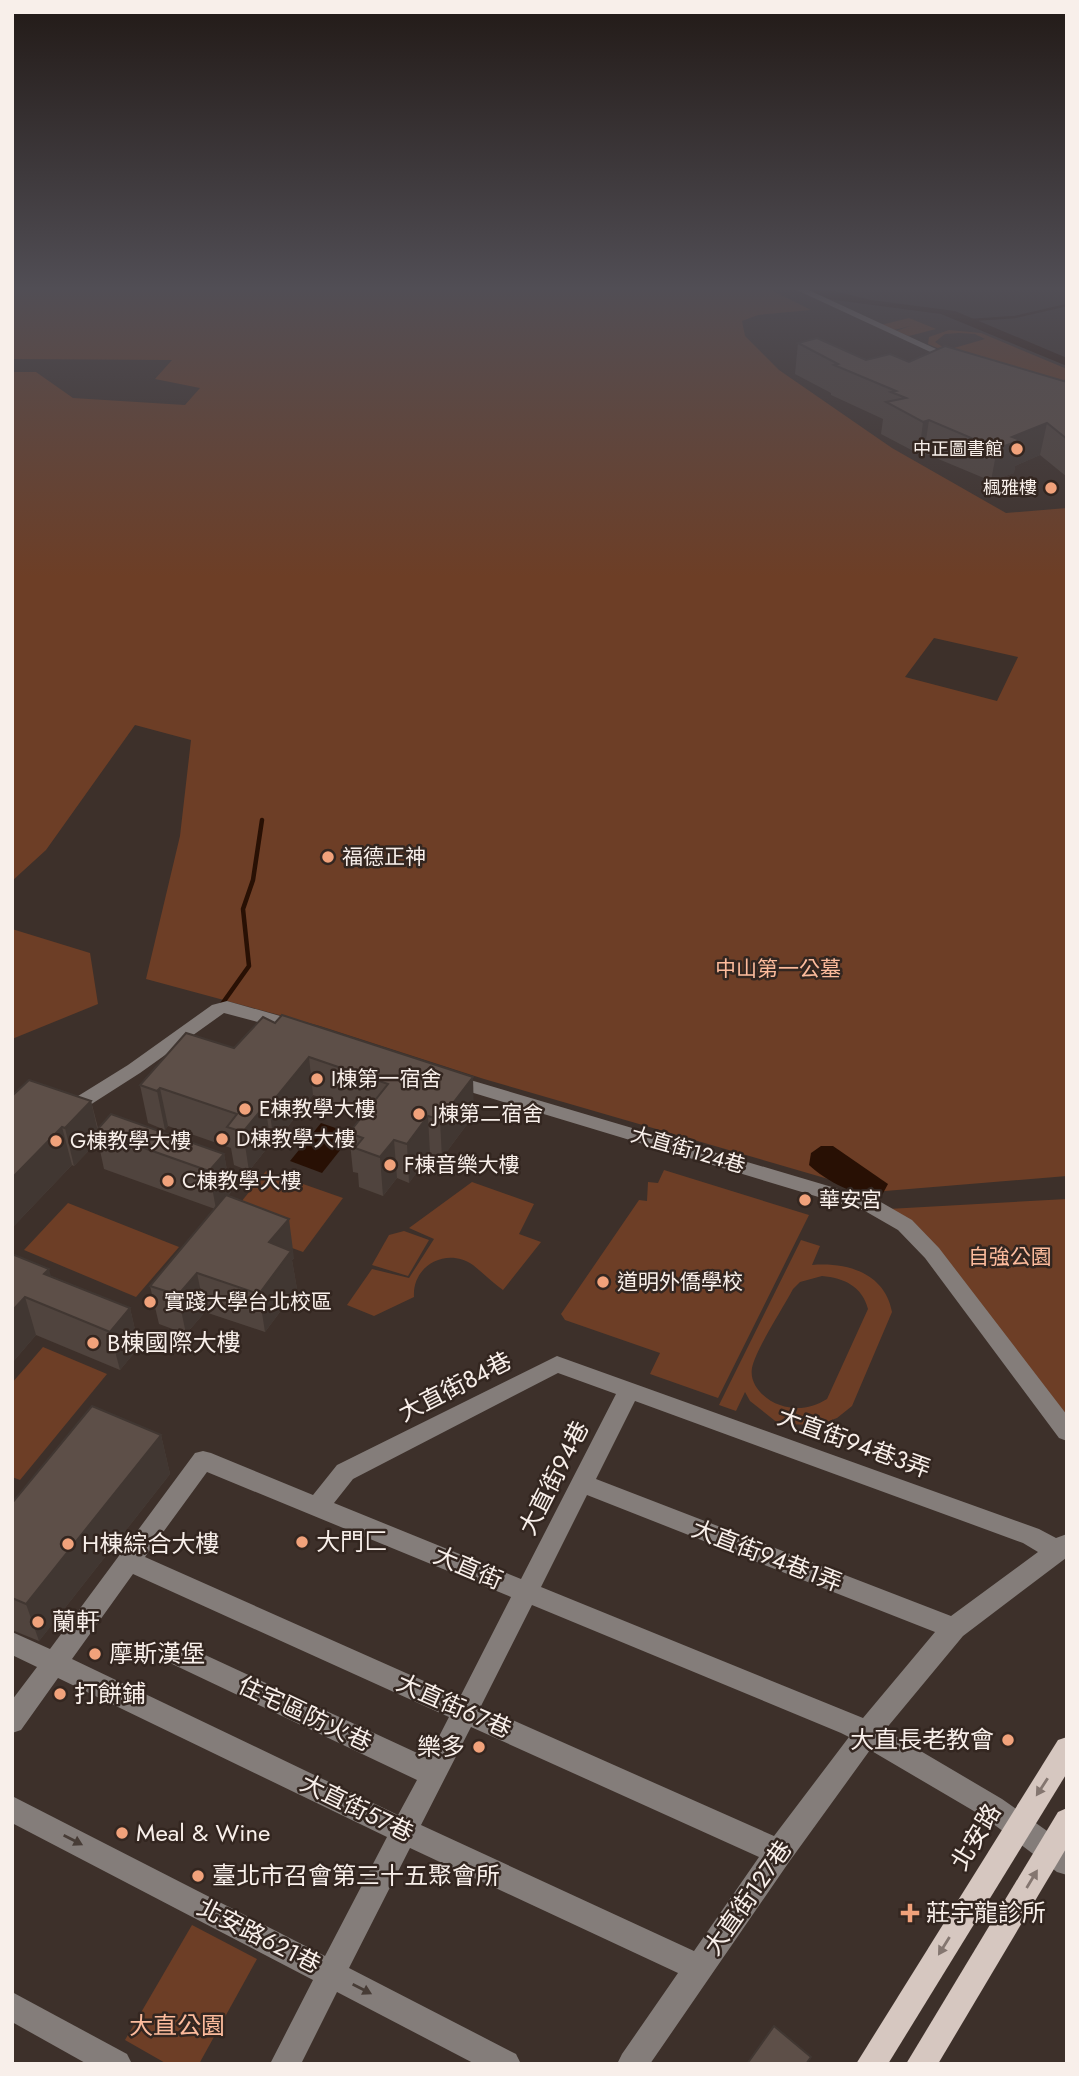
<svg xmlns="http://www.w3.org/2000/svg" width="1079" height="2076" font-family="Jost,'Noto Sans TC',sans-serif">
<style>
.green{fill:#6d3e26;fill-rule:evenodd}
.water{fill:#281004}
.lines{fill:none;stroke-linecap:round;stroke-linejoin:round}
.stream-far1{stroke:#281004;stroke-width:2.5}
.stream{stroke:#281004;stroke-width:4.5}
.minor{fill:#847d7a;fill-rule:evenodd}
.major{fill:#d6c7c0;fill-rule:evenodd}
.wall{fill:#50443e}
.shaded-wall{fill:#413732}
.building{fill:#5d4f48;stroke:#413732;stroke-width:2}
.oneway{fill:#847670}
.oneway2{fill:#473c36}
.poi-dot{fill:#f1a27b;stroke:#332620;stroke-width:2.5}
.labels{text-anchor:middle;stroke-width:5;stroke-linejoin:round;paint-order:stroke}
.far-poi-label{font-size:18px;fill:#f8efea;stroke:#332620;text-anchor:end}
.poi-label{font-size:21px;fill:#f8efea;stroke:#332620;text-anchor:start}
.park-label{font-size:21px;fill:#fcbb9c;stroke:#332620}
.street-label{font-size:21px;fill:#f8efea;stroke:#332620}
.near-poi-label{font-size:24px;fill:#f8efea;stroke:#332620;text-anchor:start}
.near-street-label{font-size:24px;fill:#f8efea;stroke:#332620}
.near-park-label{font-size:24px;fill:#fcbb9c;stroke:#332620}
</style>
<rect width="100%" height="100%" fill="#3d302a"/>
<g class="green">
<path d="M12,286h751l48,24 -53,5 -16,6 3,15 34,34 113,78 114,65 61,-5v668l-194,16 -389,-113 -164,-53 -174,-47 34,-143 11,-96 -56,-15 -89,125 -34,31v-509h24l37,26 112,7 15,-17 -45,-9 17,-19 -160,-1zM934,638l84,19 -21,44 -92,-24z"/>
<polygon points="909,318 936,329 909,336 896,331 910,326 894,330 881,325"/>
<path d="M949,330l32,3 86,36v10l-32,9 19,10 -126,-54 1,-7zM959,333l16,1 10,5 -38,11 -12,-8 10,-8z"/>
<polygon points="12,929 90,953 98,1004 12,1039"/>
<polygon points="664,1170 809,1215 718,1398 650,1374 660,1353 565,1320 561,1314 639,1200 647,1201 648,1182 658,1183"/>
<polygon points="266,1171 343,1198 303,1252 224,1223"/>
<path d="M472,1182l62,22 -15,30 22,8 -38,48c-10,-7 -20,-17 -30,-25 -26,-18 -61,0 -59,32l-40,19 -27,-11 25,-36 37,9 25,-39 -25,-11z"/>
<polygon points="1067,1199 1067,1416 888,1209"/>
<polygon points="68,1203 179,1247 136,1297 24,1250"/>
<polygon points="404,1231 429,1240 408,1276 372,1265 389,1235"/>
<path d="M801,1240l19,6 -8,19c35,-3 73,8 80,47l-40,94 -15,12 -19,7 -39,-1 -29,-23 -5,-9 -9,19 -17,-6zM822,1276c22,2 40,10 46,33l-41,90c-15,9 -30,12 -47,6 -15,-5 -31,-20 -28,-37 4,-19 31,-60 41,-79l7,-7z"/>
<polygon points="43,1347 107,1374 20,1480 12,1477 12,1383"/>
<polygon points="192,1925 257,1959 199,2064 167,2064 125,2040"/>
</g>
<g class="water">
<polygon points="797,286 814,286 871,300 955,311 1067,358 1067,366 941,314 827,299"/>
<polygon points="321,1123 353,1134 322,1173 290,1161"/>
<path d="M821,1146h12l55,38 -7,13c-24,0 -55,-16 -72,-32l2,-12z"/>
</g>
<g class="lines">
<polyline class="stream-far1" points="971,320 1015,317 1067,305"/>
<polyline class="stream" points="222,1004 249,966 243,909 253,880 262,820"/>
<g class="minor">
<polygon points="788,286 800,286 960,360 952,362"/>
<polygon points="227,1001 305,1023 308,1027 299,1033 224,1013 140,1073 79,1112 73,1114 60,1111 57,1107 60,1103 70,1101 128,1065 212,1005"/>
<polygon points="450,1074 879,1201 912,1220 939,1248 1067,1415 1067,1441 1059,1438 925,1258 898,1230 865,1211 444,1084 441,1080 444,1076"/>
<path d="M557,1356l482,173 17,9 11,-4 -1,24 -103,78 -78,94 117,69 65,46v30l-10,-3 -73,-55 -114,-67 -81,112 -139,202h-33l5,-10 56,-81 -268,-125 -61,120 167,86 5,10h-46l-138,-72 -36,72h-31l43,-84 -301,-157v-27l313,160 62,-119 -329,-159 -37,52 -9,3v-33l25,-33 -25,-12v-23l38,17 145,-196 8,-2 8,2 102,42 24,-30zM558,1373l58,21 -95,185 -187,-76 19,-24zM635,1401l388,142 15,9 -87,64 -355,-137zM207,1472l304,125 -51,100 -315,-140zM587,1495l348,137 -72,86 -322,-131zM133,1574l316,143 -21,41 -240,-111 -9,-3 -9,3 -3,8 3,8 247,117 -19,35 -326,-156zM532,1605l309,128 8,4 -75,99 -293,-130zM471,1727l288,130 -65,94 -273,-126z"/>
<polygon points="12,1992 127,2054 132,2064 87,2064 12,2022"/>
</g>
<g class="major">
<polygon points="1067,1737 1067,1773 888,2064 856,2064 1058,1740"/>
<polygon points="1067,1808 1067,1847 938,2064 906,2064 1058,1812"/>
</g>
</g>
<g class="wall">
<polygon points="798,343 866,360 909,362 1067,382 1067,477 1040,455 1015,466 1014,473 991,481 924,453 919,454 881,434 883,419 831,395 831,393 795,374"/>
<polygon points="275,1023 474,1115 442,1158 430,1154 409,1183 397,1178 383,1196 359,1187 358,1173 353,1172 349,1133 365,1113 313,1095 274,1144 271,1143 249,1171 234,1165 231,1148 168,1126 165,1130 148,1123 140,1085 234,1048"/>
<polygon points="12,1096 91,1101 98,1128 224,1154 231,1192 228,1196 294,1258 292,1260 297,1289 265,1332 205,1312 186,1334 159,1324 150,1286 215,1209 104,1169 98,1141 74,1166 72,1165 12,1228"/>
<polygon points="12,1254 51,1276 130,1308 139,1347 120,1370 36,1335 12,1363"/>
<polygon points="161,1435 170,1474 39,1641 12,1630 12,1503"/>
</g>
<g class="shaded-wall">
<polygon points="929,420 924,453 919,454 923,422"/>
<polygon points="1047,423 1040,455 1015,466 1014,473 991,481 997,449 1012,437"/>
<polygon points="309,1057 313,1095 274,1144 269,1106"/>
<polygon points="473,1077 474,1115 442,1158 440,1120"/>
<polygon points="160,1088 168,1126 165,1130 157,1091"/>
<polygon points="91,1101 98,1132 96,1131 98,1141 74,1166 65,1128"/>
<polygon points="265,1105 271,1143 249,1171 243,1132"/>
<polygon points="428,1116 430,1154 409,1183 407,1144"/>
<polygon points="62,1127 72,1165 12,1228 12,1178"/>
<polygon points="394,1140 397,1178 383,1196 380,1157"/>
<polygon points="224,1154 231,1192 216,1209 209,1171"/>
<polygon points="289,1219 294,1258 292,1260 297,1289 265,1332 259,1294 269,1242"/>
<polygon points="49,1269 59,1307 44,1274"/>
<polygon points="197,1273 205,1312 186,1334 178,1295"/>
<polygon points="25,1297 36,1335 12,1363 12,1311"/>
<polygon points="130,1308 139,1347 120,1370 110,1332"/>
<polygon points="161,1435 170,1474 39,1641 26,1604"/>
</g>
<g class="building">
<polygon points="817,338 866,360 890,354 909,362 945,346 1067,382 1067,439 1047,423 1012,437 1020,440 997,449 929,420 923,422 886,402 906,398 891,392 896,391 834,365 838,364 798,343"/>
<polygon points="282,1015 473,1077 440,1120 428,1116 407,1144 394,1140 380,1157 355,1148 363,1138 349,1133 388,1084 309,1057 269,1106 265,1105 243,1132 227,1127 237,1114 160,1088 157,1091 140,1085 186,1033 234,1048 263,1017 275,1023"/>
<polygon points="29,1080 91,1101 65,1128 62,1127 12,1178 12,1096"/>
<polygon points="111,1114 224,1154 209,1171 96,1131"/>
<polygon points="226,1195 289,1219 269,1242 291,1251 259,1294 197,1273 178,1295 150,1286"/>
<polygon points="12,1254 49,1269 44,1274 130,1308 110,1332 25,1297 12,1311"/>
<polygon points="92,1406 161,1435 26,1604 12,1598 12,1503"/>
<polygon points="774,2026 811,2057 806,2064 747,2064"/>
</g>
<defs><path id="oneway-solid" d="M-6-.8H1V-3.2L6.5 0L1 3.2V.8H-6Z" transform="scale(1.75)"/></defs>
<g class="oneway">
<use href="#oneway-solid" transform="translate(1042 1787) rotate(123)"/>
<use href="#oneway-solid" transform="translate(1032 1879) rotate(-59)"/>
<use href="#oneway-solid" transform="translate(944 1946) rotate(122)"/>
</g>
<g class="oneway2">
<use href="#oneway-solid" transform="translate(73 1840) rotate(27)"/>
<use href="#oneway-solid" transform="translate(362 1989) rotate(27)"/>
</g>
<linearGradient id="sky" x2="0" y2="1"><stop stop-color="#221a17"/><stop offset="0.5" stop-color="#514e55"/><stop offset="1" stop-color="#514e55" stop-opacity="0"/></linearGradient>
<rect width="1079" height="577" fill="url(#sky)"/>
<g class="poi-dot">
<circle cx="1017" cy="449" r="7"/>
<circle cx="1051" cy="488" r="7"/>
<circle cx="328" cy="857" r="7"/>
<circle cx="317" cy="1079" r="7"/>
<circle cx="245" cy="1109" r="7"/>
<circle cx="419" cy="1114" r="7"/>
<circle cx="222" cy="1139" r="7"/>
<circle cx="56" cy="1141" r="7"/>
<circle cx="390" cy="1165" r="7"/>
<circle cx="168" cy="1181" r="7"/>
<circle cx="805" cy="1200" r="7"/>
<circle cx="603" cy="1282" r="7"/>
<circle cx="150" cy="1302" r="7"/>
<circle cx="93" cy="1343" r="7"/>
<circle cx="302" cy="1542" r="7"/>
<circle cx="68" cy="1544" r="7"/>
<circle cx="38" cy="1622" r="7"/>
<circle cx="95" cy="1654" r="7"/>
<circle cx="60" cy="1694" r="7"/>
<circle cx="1008" cy="1740" r="7"/>
<circle cx="479" cy="1747" r="7"/>
<circle cx="122" cy="1833" r="7"/>
<circle cx="198" cy="1876" r="7"/>
<path d="M906.5 1902.5h7v7h7v7h-7v7h-7v-7h-7v-7h7z"/>
</g>
<g class="labels">
<g class="far-poi-label">
<text x="1003" y="455">中正圖書館</text>
<text x="1037" y="494">楓雅樓</text>
</g>
<g class="poi-label">
<text x="342" y="864">福德正神</text>
<text x="331" y="1086">I棟第一宿舍</text>
<text x="259" y="1116">E棟教學大樓</text>
<text x="433" y="1121">J棟第二宿舍</text>
<text x="236" y="1146">D棟教學大樓</text>
<text x="70" y="1148">G棟教學大樓</text>
<text x="404" y="1172">F棟音樂大樓</text>
<text x="182" y="1188">C棟教學大樓</text>
<text x="819" y="1207">華安宮</text>
<text x="617" y="1289">道明外僑學校</text>
<text x="164" y="1309">實踐大學台北校區</text>
</g>
<g class="park-label">
<text x="778" y="976">中山第一公墓</text>
<text x="1010" y="1264">自強公園</text>
</g>
<g class="street-label">
<text transform="translate(688 1150) rotate(16)" y="7">大直街124巷</text>
</g>
<g class="near-poi-label">
<text x="107" y="1351">B棟國際大樓</text>
<text x="316" y="1550">大門匚</text>
<text x="82" y="1552">H棟綜合大樓</text>
<text x="52" y="1630">蘭軒</text>
<text x="109" y="1662">摩斯漢堡</text>
<text x="74" y="1702">打餅鋪</text>
<text x="994" y="1748" text-anchor="end">大直長老教會</text>
<text x="465" y="1755" text-anchor="end">樂多</text>
<text x="136" y="1841">Meal &amp; Wine</text>
<text x="212" y="1884">臺北市召會第三十五聚會所</text>
<text x="926" y="1921">莊宇龍診所</text>
</g>
<g class="near-street-label">
<text transform="translate(455 1387) rotate(-27)" y="8">大直街84巷</text>
<text transform="translate(854 1443) rotate(20)" y="8">大直街94巷3弄</text>
<text transform="translate(554 1478) rotate(-63)" y="8">大直街94巷</text>
<text transform="translate(767 1556) rotate(21)" y="8">大直街94巷1弄</text>
<text transform="translate(468 1568) rotate(23)" y="8">大直街</text>
<text transform="translate(454 1706) rotate(24)" y="8">大直街67巷</text>
<text transform="translate(305 1714) rotate(25)" y="8">住宅區防火巷</text>
<text transform="translate(357 1808) rotate(26)" y="8">大直街57巷</text>
<text transform="translate(976 1837) rotate(-59)" y="8">北安路</text>
<text transform="translate(748 1898) rotate(-55)" y="8">大直街127巷</text>
<text transform="translate(259 1936) rotate(27)" y="8">北安路621巷</text>
</g>
<g class="near-park-label">
<text x="177" y="2034">大直公園</text>
</g>
</g>
<rect width="1079" height="2076" fill="none" stroke="#f8efea" stroke-width="28"/>
</svg>
